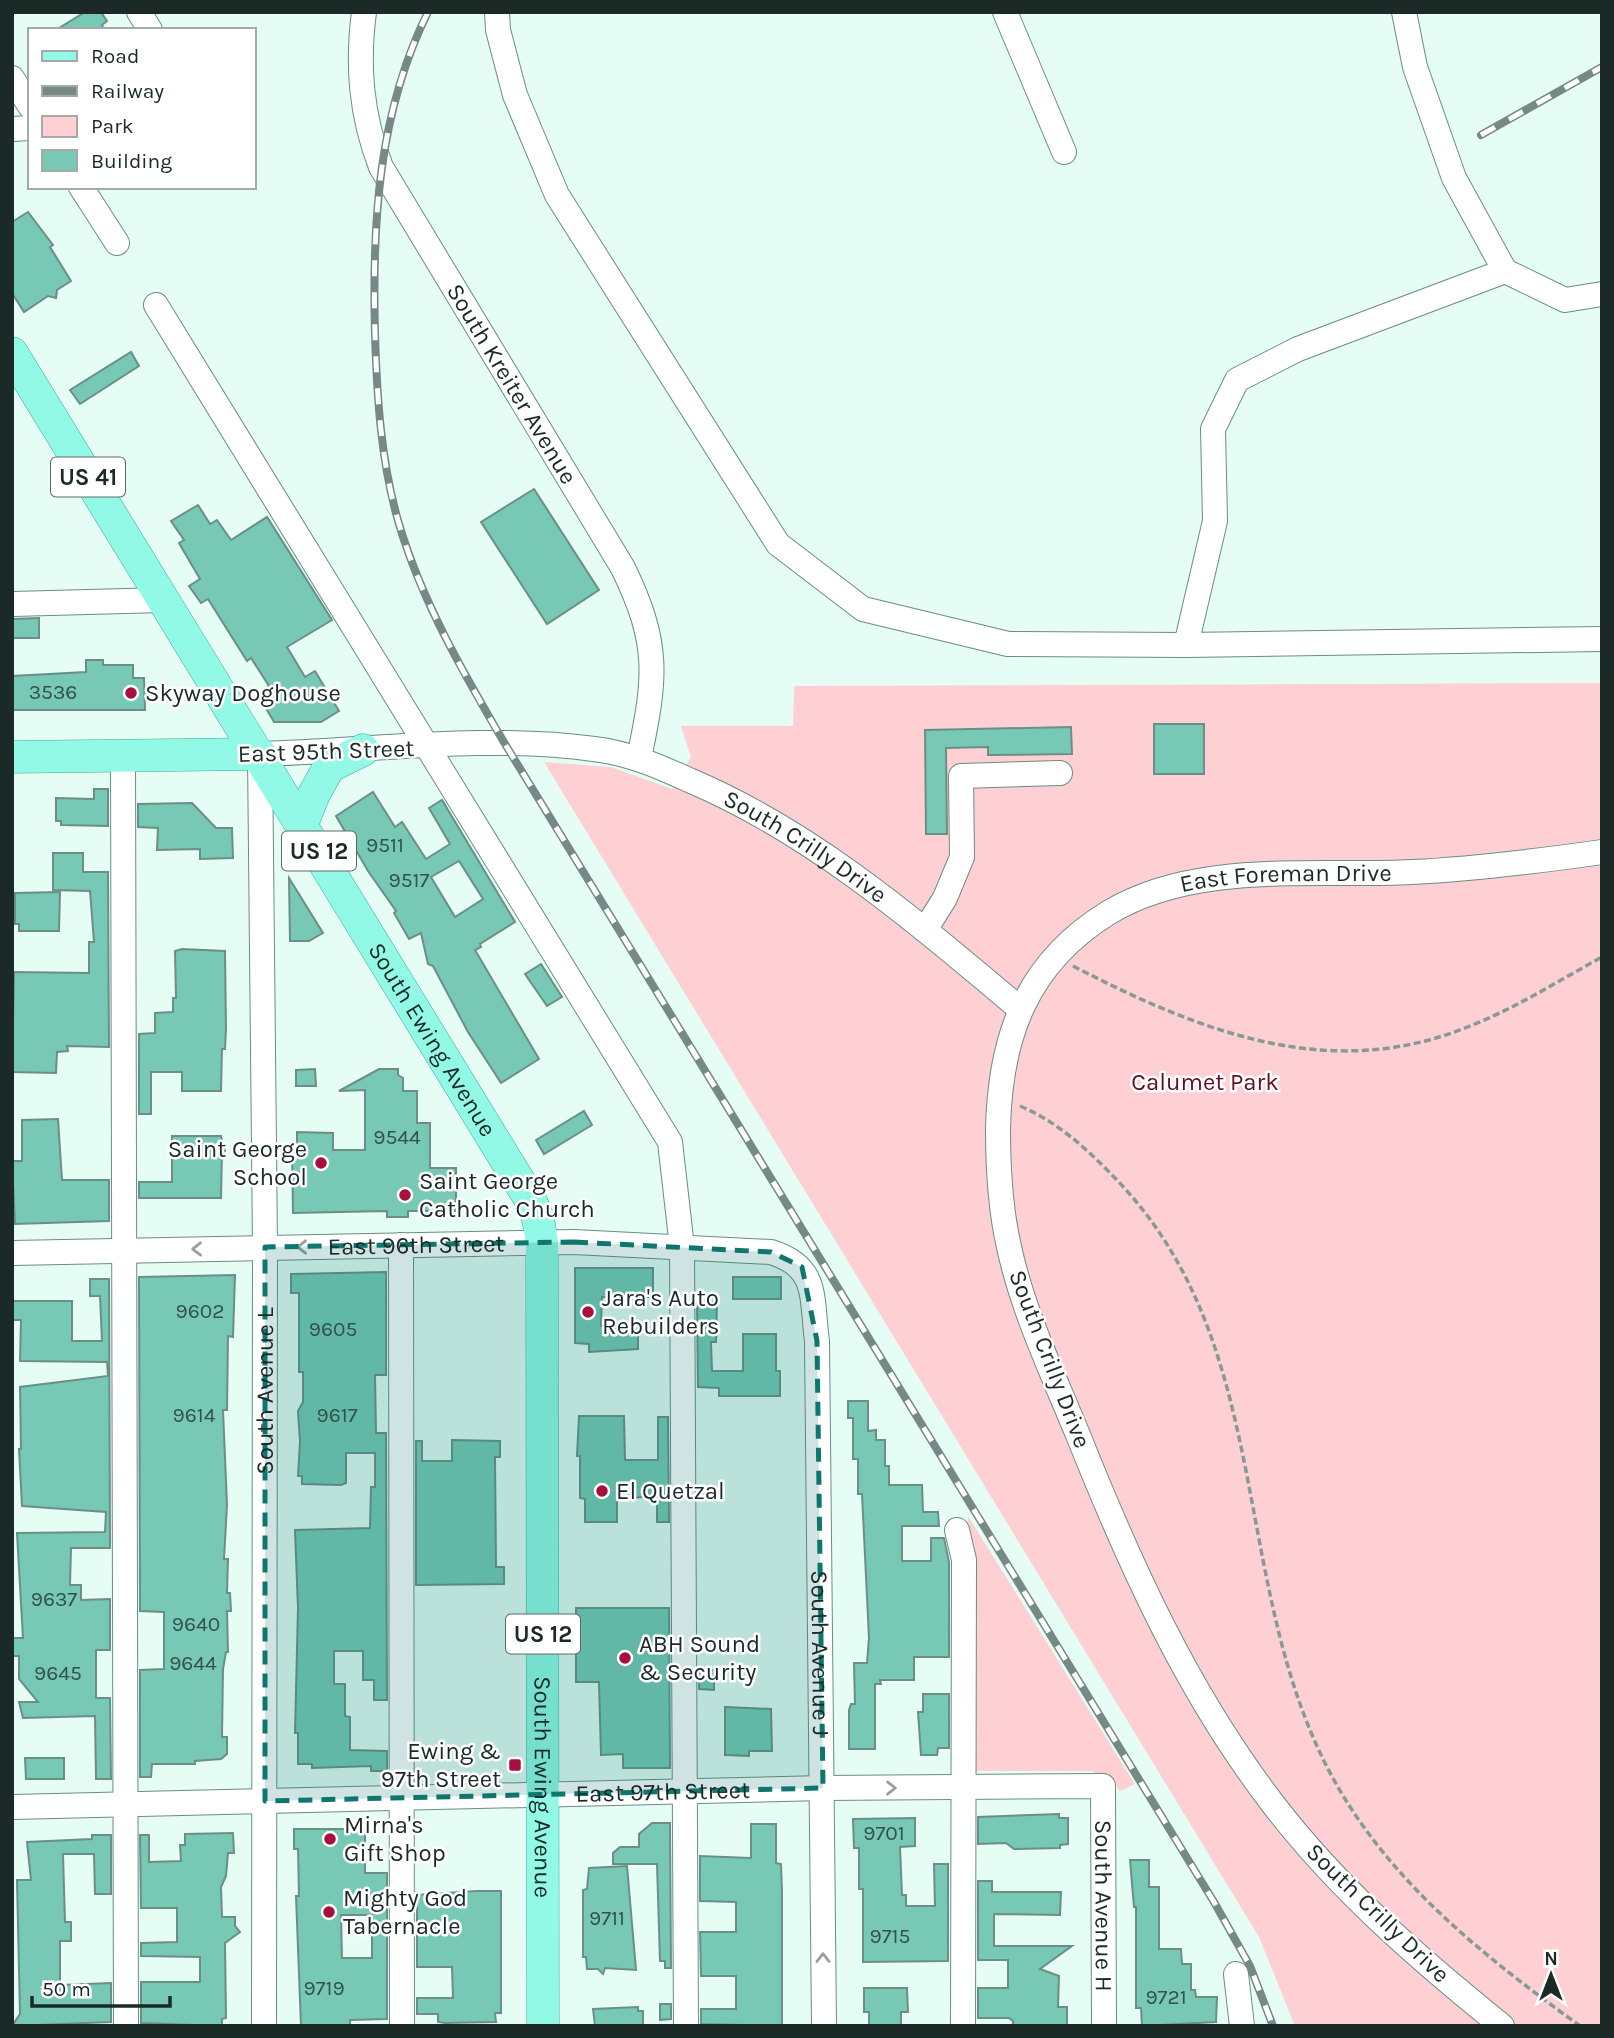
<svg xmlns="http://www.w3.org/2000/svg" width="1614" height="2038" font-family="Karla,sans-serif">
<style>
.green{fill:#fed0d4}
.building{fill:#77c8b5;stroke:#6b8f86;stroke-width:2;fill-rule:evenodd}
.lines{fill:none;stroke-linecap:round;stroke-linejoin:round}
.minor-casing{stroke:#698d84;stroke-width:26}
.major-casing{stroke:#3aae98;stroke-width:33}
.path{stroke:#879a95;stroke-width:3.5;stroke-dasharray:7 3.5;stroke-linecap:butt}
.minor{stroke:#fff;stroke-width:24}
.major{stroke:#92f9e6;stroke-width:32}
.rail-casing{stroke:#768984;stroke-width:8}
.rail{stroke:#fff;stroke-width:5;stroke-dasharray:16;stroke-linecap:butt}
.oneway{stroke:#989f9d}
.marked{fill:#0f766e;fill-opacity:0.2;stroke:#0f766e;stroke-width:5;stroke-dasharray:14 9;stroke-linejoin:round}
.poi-dot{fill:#a70f3c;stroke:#fff;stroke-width:2.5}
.labels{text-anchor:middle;stroke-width:5;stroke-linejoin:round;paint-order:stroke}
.number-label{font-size:21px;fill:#32524a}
.shield{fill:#fff;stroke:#5f6a67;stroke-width:2}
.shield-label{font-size:23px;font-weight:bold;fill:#1b2a26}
.street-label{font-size:24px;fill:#1b2a26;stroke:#fff}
.poi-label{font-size:24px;fill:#1b2a26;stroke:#fff;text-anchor:start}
.park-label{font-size:24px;fill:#620f23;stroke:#fff}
</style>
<rect width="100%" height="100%" fill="#e6fdf6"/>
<g class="green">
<polygon points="1602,683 1602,2026 1295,2026 1259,1937 544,762 611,767 672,789 691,757 681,726 793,726 794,686"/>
<polygon points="968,1516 1135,1784 1120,1791 1111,1780 1091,1771 969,1771"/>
</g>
<g class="building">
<polygon points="85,12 101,12 107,21 102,25 104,30 56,30"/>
<polygon points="28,212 53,245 50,247 71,281 57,290 56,298 48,296 24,312 12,293 12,222"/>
<polygon points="131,352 139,366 80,404 70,390"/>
<polygon points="534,489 599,590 547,624 481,522"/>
<polygon points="198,505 210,524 217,520 231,540 267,517 332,620 287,647 305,677 315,671 339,711 321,722 274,722 257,693 269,686 251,658 247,661 208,599 201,603 189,586 200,579 179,543 184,540 171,521"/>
<polygon points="39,618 39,638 12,638 12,619"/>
<polygon points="86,660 103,660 103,665 133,665 133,678 144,678 145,710 12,710 12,676 86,672"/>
<rect x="1154" y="724" width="50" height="50"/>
<polygon points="1071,727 1072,754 988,755 988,747 946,748 947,834 926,834 925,730"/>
<polygon points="94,789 108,789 108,826 61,825 61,821 56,821 56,798 94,799"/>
<path d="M373,792l22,35 7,-5 24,37 24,-15 -21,-36 13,-8 73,122 -35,22 1,3 -6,3 64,109 -38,24 -33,-51 -35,-66 -5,-2 -7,-31 -12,6 -15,-26 2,-2 -28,-40 -32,-55zM459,861l24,38 -28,18 -24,-40z"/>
<polygon points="192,803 216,828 232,828 233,858 200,859 200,849 157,850 158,828 138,827 138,804"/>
<polygon points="53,853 83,853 83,872 108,872 109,1047 67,1046 68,1051 57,1052 56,1073 12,1072 14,972 89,973 89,942 94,942 90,891 53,890"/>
<polygon points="289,878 323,933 309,941 290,941"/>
<polygon points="60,892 59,931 19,931 19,924 15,924 15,893"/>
<polygon points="182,949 225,951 226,1029 225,1049 222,1049 221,1091 182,1091 182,1072 151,1072 151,1114 139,1114 139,1034 155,1033 155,1013 173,1012 173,998 176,998 175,951"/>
<polygon points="541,964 562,997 547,1006 525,974"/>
<polygon points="315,1069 316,1086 296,1086 296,1070"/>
<polygon points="379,1069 398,1069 398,1075 403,1078 403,1091 417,1091 417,1123 430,1123 430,1168 456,1168 456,1211 408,1211 408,1217 387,1217 387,1211 293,1213 292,1149 297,1149 297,1132 333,1133 333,1150 365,1150 365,1090 339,1091"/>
<polygon points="584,1111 592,1125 544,1154 536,1140"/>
<polygon points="58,1119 62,1180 109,1180 109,1221 15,1224 12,1161 22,1161 22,1120"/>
<polygon points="172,1136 221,1136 225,1151 222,1153 221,1198 139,1198 139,1182 172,1182"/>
<polygon points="575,1268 653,1268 653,1297 602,1297 601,1326 628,1326 638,1331 638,1349 589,1352 589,1344 575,1343"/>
<polygon points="386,1272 386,1375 375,1375 376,1433 386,1433 386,1440 387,1700 374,1700 374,1680 363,1680 363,1651 334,1651 334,1684 345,1684 345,1716 350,1717 350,1750 387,1751 387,1771 371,1771 371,1766 312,1768 312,1764 298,1764 298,1733 295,1733 298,1608 295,1530 370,1528 371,1487 375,1487 375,1453 346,1453 346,1483 341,1485 302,1484 302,1476 298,1476 300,1442 298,1411 303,1402 303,1372 299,1372 299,1293 291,1293 291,1274"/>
<polygon points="235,1275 233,1337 228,1336 227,1410 223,1410 227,1505 224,1559 228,1559 227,1593 230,1593 231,1611 227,1611 228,1652 226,1652 223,1669 222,1737 227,1737 227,1754 221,1759 195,1761 195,1764 152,1764 151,1777 140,1777 140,1670 164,1669 164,1612 140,1611 139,1277"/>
<rect x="733" y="1277" width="48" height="22"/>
<polygon points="90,1279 109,1279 110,1548 71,1548 70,1585 81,1585 81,1600 110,1599 110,1650 96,1650 96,1698 110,1698 111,1779 96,1779 95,1716 23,1718 19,1702 38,1702 19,1679 19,1656 12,1656 12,1638 23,1638 17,1533 105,1532 106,1512 22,1506 19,1449 21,1449 20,1387 108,1376 107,1362 20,1361 21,1320 12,1320 12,1301 72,1301 72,1341 102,1341 100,1296 90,1296"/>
<polygon points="697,1302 717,1302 716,1342 711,1342 712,1371 743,1371 743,1334 776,1334 776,1371 780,1371 780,1396 719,1396 719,1388 698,1387"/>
<polygon points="848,1401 868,1401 868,1431 876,1430 876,1440 885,1440 885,1466 889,1466 889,1485 922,1485 923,1512 938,1512 939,1526 902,1526 902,1561 931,1561 931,1538 944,1538 949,1562 949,1657 914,1657 914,1680 880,1680 881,1684 875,1684 875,1749 849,1749 849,1710 851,1704 855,1704 854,1663 867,1663 869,1638 862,1494 858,1494 858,1459 853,1459 853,1418 848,1418"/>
<polygon points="579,1416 624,1416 625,1460 658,1460 658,1417 668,1417 669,1522 657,1522 657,1496 617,1499 617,1522 585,1522 585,1499 580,1498 580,1456 577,1456"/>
<polygon points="452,1440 500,1441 500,1457 495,1457 496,1567 504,1567 504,1584 416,1585 416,1441 422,1441 422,1461 452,1461"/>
<polygon points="576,1608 669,1608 670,1768 623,1768 623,1754 601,1755 599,1682 576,1682"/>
<polygon points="699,1670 714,1670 714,1690 699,1689"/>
<polygon points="923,1694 949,1694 949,1748 938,1748 937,1755 921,1755 918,1712 923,1712"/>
<polygon points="725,1707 771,1709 772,1751 749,1751 749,1756 725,1755"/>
<polygon points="25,1758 64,1758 64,1779 26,1779"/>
<polygon points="1059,1814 1059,1818 1068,1818 1068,1844 1060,1845 1060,1848 1014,1849 1006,1843 978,1844 978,1817"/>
<polygon points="915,1818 915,1846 900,1847 902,1895 906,1895 906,1906 935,1906 934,1864 948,1864 948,1961 863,1962 863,1889 859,1889 859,1848 854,1848 853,1819"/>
<polygon points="652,1823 670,1823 671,1968 665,1968 665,1961 660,1961 657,1864 613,1864 613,1853 620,1847 639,1847 639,1834"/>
<polygon points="751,1824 776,1824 776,1863 781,1864 782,1891 782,2026 701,2024 701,2009 736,2009 736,1976 701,1976 700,1932 736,1932 736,1902 700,1901 700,1856 751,1858"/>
<path d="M294,1829h71v44h22v146l-37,1v6h-49l-5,-130h3l-1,-47h-4zM341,1915h31v43h-30z"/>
<polygon points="233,1833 234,1853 228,1853 226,1876 221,1887 222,1917 235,1917 235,1926 240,1932 225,1943 226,2018 222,2019 222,2026 141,2023 141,1982 200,1982 200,1957 141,1956 141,1943 177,1942 177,1908 141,1908 140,1835 149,1835 149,1862 181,1861 180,1845 185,1845 185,1834"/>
<polygon points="92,1835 111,1835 111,1894 95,1894 94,1854 63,1854 65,1922 71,1922 71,1941 60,1941 60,1985 111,1983 111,2022 12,2026 20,2014 17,1880 31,1880 27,1842 92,1839"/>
<polygon points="1130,1860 1149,1860 1149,1887 1159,1887 1159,1949 1181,1949 1182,1964 1191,1964 1191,1990 1195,1990 1196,1997 1217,1997 1216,2022 1142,2026 1141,2008 1136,2008 1136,1907 1134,1907"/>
<polygon points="627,1866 636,1970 605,1968 603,1974 598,1969 587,1969 586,1957 583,1957 583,1890 587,1889 589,1868"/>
<polygon points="978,1881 992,1881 992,1892 1061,1892 1060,1915 994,1914 994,1946 1072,1946 1040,1969 1059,1976 1058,2007 1067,2007 1067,2026 1013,2026 1013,2021 1009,2018 978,2018 978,1988 1008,1988 1008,1960 978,1960"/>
<polygon points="476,1891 501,1891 501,2013 495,2013 496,2022 445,2023 438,2022 438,2014 417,2014 417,1998 453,1998 452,1967 417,1967 417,1895"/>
<polygon points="864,1988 907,1988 908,2012 901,2012 901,2026 869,2026 869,2012 864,2012"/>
<polygon points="660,2004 671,2004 671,2019 660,2020"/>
<polygon points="638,2007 638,2011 643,2011 643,2026 595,2026 593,2009"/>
</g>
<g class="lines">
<g class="minor-casing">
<g id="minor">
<polyline points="139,12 150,30"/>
<path id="s1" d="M364,12c-7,54 -3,103 17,155l242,401c37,76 33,109 16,190"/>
<polyline points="497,12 498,30 515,95 557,195 778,544 863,609 1008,644 1186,645"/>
<polyline points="1005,12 1064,152"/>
<polyline points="1404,12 1415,67 1454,178 1505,271 1565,300 1602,294"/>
<polyline points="12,78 30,106"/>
<polyline points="12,129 30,128"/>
<polyline points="81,187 117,243"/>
<polyline points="1505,271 1298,349 1237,380 1213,429 1215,521 1186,645 1602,639"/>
<polyline points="156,305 670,1142 682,1247 686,2026"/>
<polyline points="12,604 164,600"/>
<polyline points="123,756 126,2026"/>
<polyline points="925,930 945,898 962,857 961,776 1060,773"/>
<polyline points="401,1245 402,2026"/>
<path id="s2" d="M12,1253l562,-11 197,10c48,15 40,45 46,89l7,685"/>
<polyline points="957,1530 964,1560 963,2026"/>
<path id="s3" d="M12,1807l811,-19 280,-2 1,240"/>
<polyline points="1236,1974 1242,2026"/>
<path id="s4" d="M264,2026l1,-779 -5,-493c109,-3 226,-20 334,-5 34,4 64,17 95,31 125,53 227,142 330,228"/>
<path id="s5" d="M1502,2026c-83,-67 -164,-137 -229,-222 -86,-112 -143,-239 -195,-369 -25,-61 -55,-123 -69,-188 -9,-39 -11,-78 -11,-118 2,-92 28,-165 110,-216 87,-53 206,-36 304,-41 63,-3 127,-11 190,-20"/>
</g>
</g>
<g class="major-casing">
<g id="major">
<path id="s6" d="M12,353l518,846 8,19 4,25 1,783"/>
<polyline points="12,757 260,754"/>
<polyline points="302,824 314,794 329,767 363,750"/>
</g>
</g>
<g class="path">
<path d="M1073,966c126,65 257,118 397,60 46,-18 88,-45 132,-69"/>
<path d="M1020,1106c36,15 66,42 93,70 162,164 116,399 214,591 57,111 154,187 253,259"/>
</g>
<use href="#minor" class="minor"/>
<use href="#major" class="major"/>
<g class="rail-casing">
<g id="rail">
<path d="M428,12c-50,101 -56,212 -53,322 2,64 6,129 24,190 23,78 65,150 106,220l709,1158 36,64 23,60"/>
<polyline points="1481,135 1602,67"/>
</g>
</g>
<use href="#rail" class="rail"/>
</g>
<defs><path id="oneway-chevron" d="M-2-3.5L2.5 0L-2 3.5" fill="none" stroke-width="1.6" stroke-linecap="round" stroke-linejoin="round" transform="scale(1.75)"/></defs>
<g class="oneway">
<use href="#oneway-chevron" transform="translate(302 1247) rotate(179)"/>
<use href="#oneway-chevron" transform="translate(197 1249) rotate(179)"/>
<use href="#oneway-chevron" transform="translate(891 1788)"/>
<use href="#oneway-chevron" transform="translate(823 1958) rotate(-90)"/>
</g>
<path class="marked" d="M574,1242l197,10 31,15 15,74 6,447 -558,13v-554z"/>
<g class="poi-dot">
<circle cx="131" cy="693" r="7"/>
<circle cx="321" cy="1163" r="7"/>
<circle cx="405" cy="1195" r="7"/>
<circle cx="588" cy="1312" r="7"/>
<circle cx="602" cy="1491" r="7"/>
<circle cx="625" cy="1658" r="7"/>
<rect x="508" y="1758" width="14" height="14" rx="3.5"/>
<circle cx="330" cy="1839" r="7"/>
<circle cx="329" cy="1912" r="7"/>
</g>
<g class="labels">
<g class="number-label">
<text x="53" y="699">3536</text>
<text x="385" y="852">9511</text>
<text x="409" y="887">9517</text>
<text x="397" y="1144">9544</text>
<text x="200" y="1318">9602</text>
<text x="333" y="1336">9605</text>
<text x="194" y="1422">9614</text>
<text x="337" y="1422">9617</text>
<text x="54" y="1606">9637</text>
<text x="196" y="1631">9640</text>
<text x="193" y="1670">9644</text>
<text x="58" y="1680">9645</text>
<text x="884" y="1840">9701</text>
<text x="607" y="1925">9711</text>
<text x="890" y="1943">9715</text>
<text x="324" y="1995">9719</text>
<text x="1166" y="2004">9721</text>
</g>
<g class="shield">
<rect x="51" y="457.5" width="74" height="39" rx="5"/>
<rect x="282" y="831.5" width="74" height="39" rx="5"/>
<rect x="506" y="1614.5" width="74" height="39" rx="5"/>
</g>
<g class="shield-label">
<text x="88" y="485">US 41</text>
<text x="319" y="859">US 12</text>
<text x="543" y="1642">US 12</text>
</g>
<g class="street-label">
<text dy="8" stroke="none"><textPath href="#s1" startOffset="411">South Kreiter Avenue</textPath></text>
<text transform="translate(326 751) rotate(-2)" y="8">East 95th Street</text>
<text dy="8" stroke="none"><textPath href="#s4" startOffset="1841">South Crilly Drive</textPath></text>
<text dy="8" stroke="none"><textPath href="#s5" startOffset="1496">East Foreman Drive</textPath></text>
<text dy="8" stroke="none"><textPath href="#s6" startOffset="805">South Ewing Avenue</textPath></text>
<text dy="8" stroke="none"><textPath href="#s2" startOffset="404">East 96th Street</textPath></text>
<text transform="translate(1050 1359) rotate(69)" y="8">South Crilly Drive</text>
<text dy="8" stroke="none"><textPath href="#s4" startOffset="635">South Avenue L</textPath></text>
<text dy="8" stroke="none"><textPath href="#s2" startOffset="1181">South Avenue J</textPath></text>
<text dy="8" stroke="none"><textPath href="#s6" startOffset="1582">South Ewing Avenue</textPath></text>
<text dy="8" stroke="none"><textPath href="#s3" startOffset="651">East 97th Street</textPath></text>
<text dy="8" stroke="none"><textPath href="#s3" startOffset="1211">South Avenue H</textPath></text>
<text transform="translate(1378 1913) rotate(44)" y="8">South Crilly Drive</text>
</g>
<g class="poi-label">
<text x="145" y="701">Skyway Doghouse</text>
<text x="307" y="1157" text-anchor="end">Saint George<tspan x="307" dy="28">School</tspan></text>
<text x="419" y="1189">Saint George<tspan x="419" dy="28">Catholic Church</tspan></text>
<text x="602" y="1306">Jara's Auto<tspan x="602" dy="28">Rebuilders</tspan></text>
<text x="616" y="1499">El Quetzal</text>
<text x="639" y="1652">ABH Sound<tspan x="639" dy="28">&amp; Security</tspan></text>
<text x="501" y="1759" text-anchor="end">Ewing &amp;<tspan x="501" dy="28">97th Street</tspan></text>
<text x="344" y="1833">Mirna's<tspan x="344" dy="28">Gift Shop</tspan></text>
<text x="343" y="1906">Mighty God<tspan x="343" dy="28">Tabernacle</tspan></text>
</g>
<g class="park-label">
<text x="1205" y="1090">Calumet Park</text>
</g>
</g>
<rect width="1614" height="2038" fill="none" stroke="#1b2a26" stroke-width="28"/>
<rect x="28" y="28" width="228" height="161" fill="#ffffff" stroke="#a4aaa8" stroke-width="2"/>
<rect x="42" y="51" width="35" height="10" fill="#92f9e6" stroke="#a4aaa8" stroke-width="2"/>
<text x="91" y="63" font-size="21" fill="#1b2a26">Road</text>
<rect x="42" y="86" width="35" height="10" fill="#768984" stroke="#a4aaa8" stroke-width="2"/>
<text x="91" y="98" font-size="21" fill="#1b2a26">Railway</text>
<rect x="42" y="116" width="35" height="21" fill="#fed0d4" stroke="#a4aaa8" stroke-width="2"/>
<text x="91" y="133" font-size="21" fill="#1b2a26">Park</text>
<rect x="42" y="150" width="35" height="21" fill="#77c8b5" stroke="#a4aaa8" stroke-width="2"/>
<text x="91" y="168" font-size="21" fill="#1b2a26">Building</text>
<g transform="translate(1551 1975)" stroke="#ffffff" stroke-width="5" paint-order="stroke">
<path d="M0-5L12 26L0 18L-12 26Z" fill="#1b2a26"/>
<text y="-10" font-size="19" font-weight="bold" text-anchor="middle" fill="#1b2a26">N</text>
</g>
<path d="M32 1996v10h138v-10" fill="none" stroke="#1b2a26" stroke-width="3.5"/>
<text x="42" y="1996" font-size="21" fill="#1b2a26" stroke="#ffffff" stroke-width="5" paint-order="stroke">50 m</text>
</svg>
